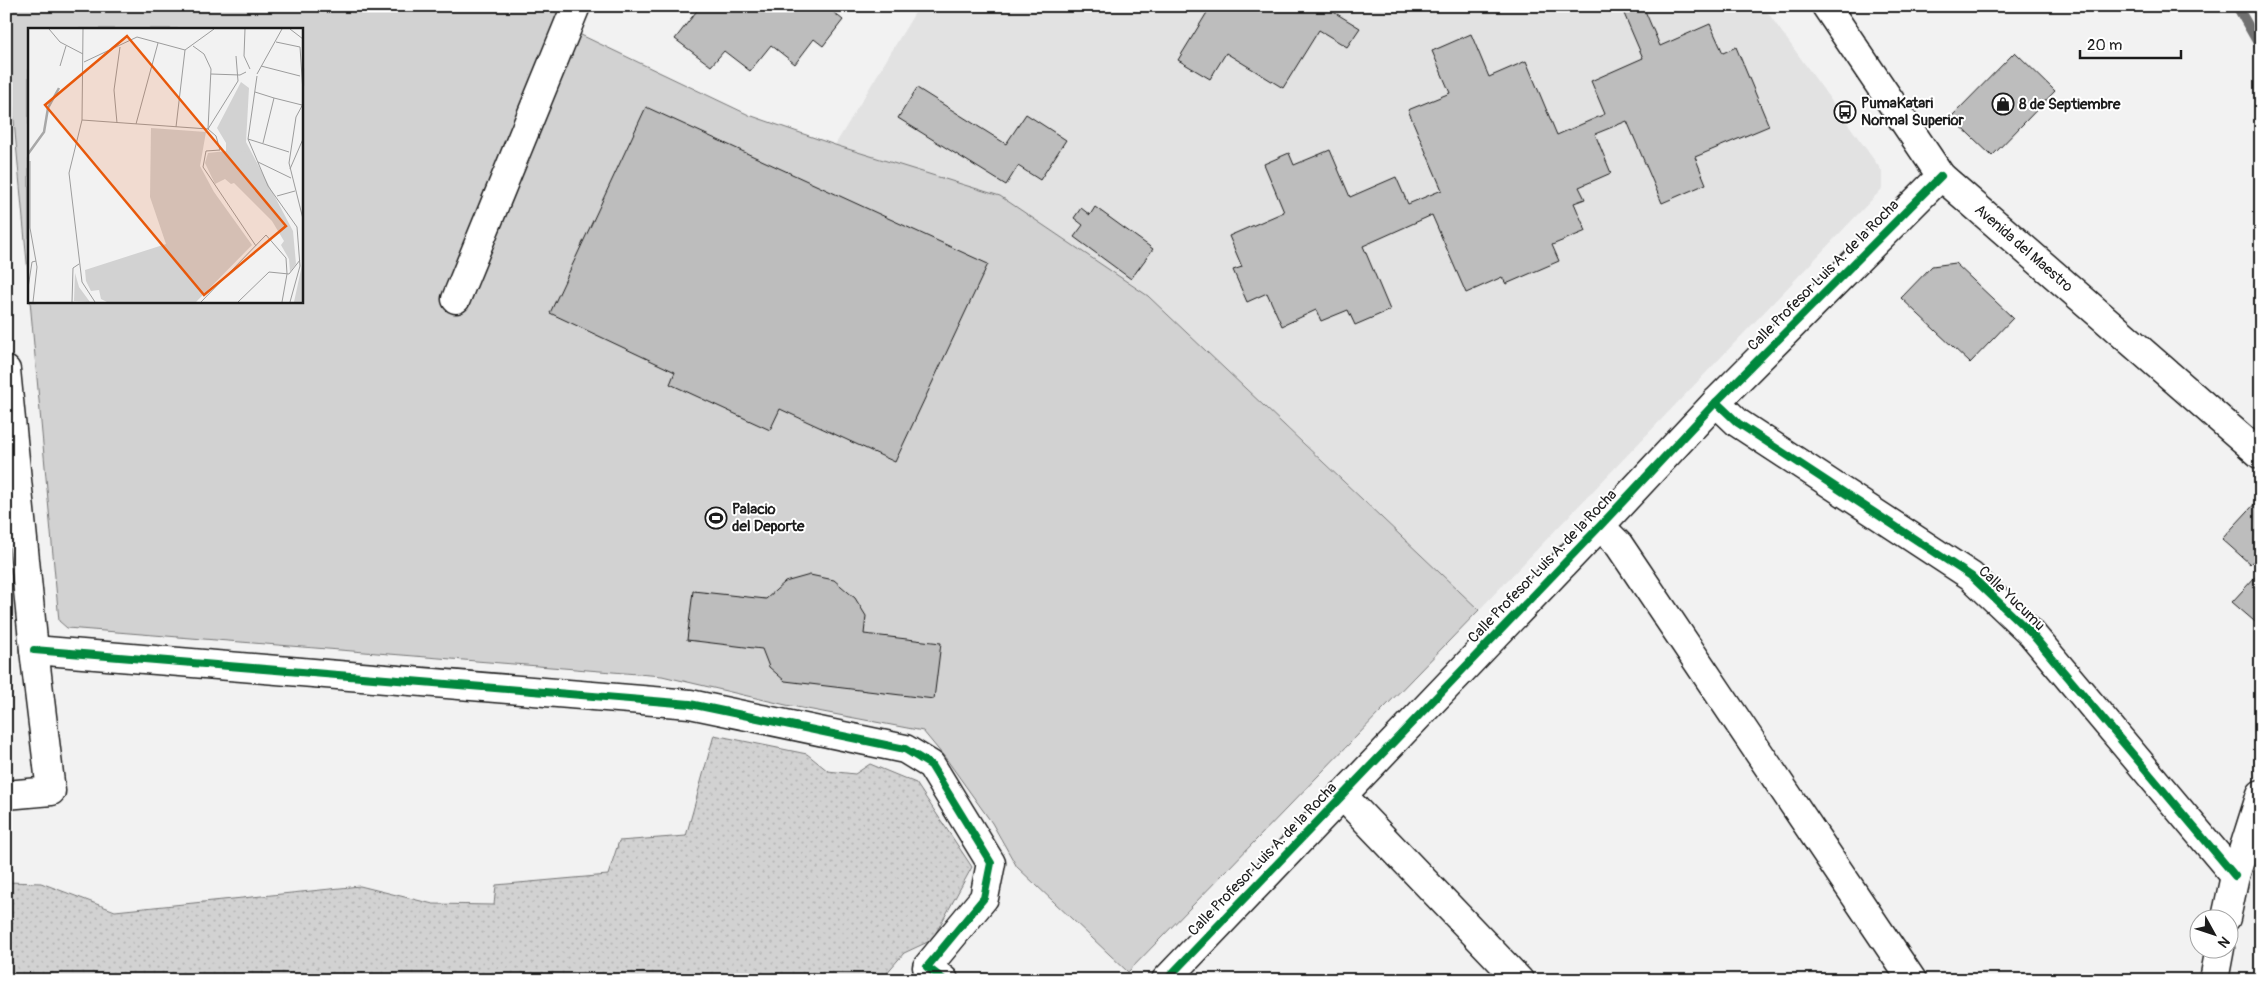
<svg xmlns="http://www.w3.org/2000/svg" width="2267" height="986" font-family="Pangolin,sans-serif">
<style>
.built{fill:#e2e2e2}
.grass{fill:url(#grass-dots);stroke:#777}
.garden{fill:#d2d2d2;stroke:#777}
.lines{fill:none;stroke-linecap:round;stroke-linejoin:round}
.stream{stroke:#707070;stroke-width:10}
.building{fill:#bdbdbd;stroke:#1c1c1c}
.minor-casing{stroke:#1c1c1c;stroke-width:31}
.major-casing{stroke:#1c1c1c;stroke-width:31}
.path{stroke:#1c1c1c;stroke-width:3;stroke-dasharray:1 4;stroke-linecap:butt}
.minor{stroke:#fff;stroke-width:28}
.major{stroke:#fff;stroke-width:28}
.cycleway-casing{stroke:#fff;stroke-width:11}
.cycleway{stroke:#00873e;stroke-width:8}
.labels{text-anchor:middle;stroke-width:4;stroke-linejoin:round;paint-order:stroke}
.poi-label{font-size:15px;font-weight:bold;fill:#1c1c1c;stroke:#fff;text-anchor:start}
.street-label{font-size:15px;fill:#1c1c1c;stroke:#fff}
.inset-river{fill:none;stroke:#a8a8a8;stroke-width:2.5}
.inset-road{fill:none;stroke:#9c9c9c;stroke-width:1}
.view{fill:#e8590c;fill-opacity:0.15;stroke:#e8590c;stroke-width:2.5}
.inset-edge{fill:none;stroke:#1c1c1c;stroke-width:2.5}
</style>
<defs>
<pattern id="grass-dots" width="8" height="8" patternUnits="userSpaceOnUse" patternTransform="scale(1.25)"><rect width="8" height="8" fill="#d2d2d2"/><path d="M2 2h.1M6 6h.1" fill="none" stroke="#b4b4b4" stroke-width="1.8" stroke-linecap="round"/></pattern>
</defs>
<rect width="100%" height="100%" fill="#f2f2f2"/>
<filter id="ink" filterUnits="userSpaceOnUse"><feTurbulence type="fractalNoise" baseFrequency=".02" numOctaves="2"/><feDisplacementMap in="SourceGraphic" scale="10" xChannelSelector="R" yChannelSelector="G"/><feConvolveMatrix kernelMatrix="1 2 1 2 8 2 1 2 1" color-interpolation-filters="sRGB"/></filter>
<g filter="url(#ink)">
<polygon class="built" points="919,6 1763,6 1882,171 1882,189 1479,610 1287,427 835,145"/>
<polygon class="grass" points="714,735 807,754 828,771 855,774 870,764 916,783 972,867 932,940 904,953 885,975 884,980 6,980 6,882 41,883 115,911 360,886 433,904 494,905 496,885 608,875 619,841 686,836"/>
<polygon class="garden" points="6,6 591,6 579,34 749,115 835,145 1000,196 1148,296 1479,610 1128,972 1017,867 992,823 947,760 923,731 786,705 662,676 67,628 59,621 30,301 301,301 301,29 29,29 29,284 6,34"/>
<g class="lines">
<polyline class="stream" points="2237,6 2261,48"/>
</g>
<g class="building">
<polygon points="696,6 837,6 833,12 843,20 823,46 814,39 795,64 771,45 750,71 724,51 711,66 675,39 699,8"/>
<polygon points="1211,6 1335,6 1332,11 1360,28 1347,47 1319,30 1283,88 1226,53 1210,79 1178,60"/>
<polygon points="1628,6 1643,6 1660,46 1710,24 1723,53 1736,47 1769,126 1695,157 1706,184 1662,203 1627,121 1595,134 1611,173 1579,187 1585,199 1574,203 1586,231 1552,245 1559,261 1506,284 1502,277 1466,293 1432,215 1363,246 1390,310 1355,325 1348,310 1321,321 1316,310 1282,326 1267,293 1247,302 1233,270 1242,267 1229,236 1284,212 1264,164 1289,153 1294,165 1330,150 1350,197 1396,177 1408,204 1442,190 1408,110 1450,93 1432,51 1471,34 1489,77 1526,61 1557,135 1605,114 1591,81 1643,58 1622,9"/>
<polygon points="2015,52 2055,91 1992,156 1951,117"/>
<polygon points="917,88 1006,144 1026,114 1066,140 1040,180 1018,166 1006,185 898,118"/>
<polygon points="646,107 988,264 895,462 780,409 770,430 670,384 675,372 550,313"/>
<polygon points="1095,207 1153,249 1131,279 1074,237 1083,225 1074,218 1081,208 1090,215"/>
<polygon points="1955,263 2013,318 1970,363 1901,298 1932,266"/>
<polygon points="2261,497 2261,559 2258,556 2250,564 2222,539"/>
<polygon points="810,575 834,580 855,598 866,616 864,634 941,643 934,699 785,681 769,667 762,649 687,640 693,591 766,599 785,582"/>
<polygon points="2256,576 2261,580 2261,627 2232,602"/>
</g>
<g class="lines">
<g class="minor-casing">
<g id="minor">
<polyline points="456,299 576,6"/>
<polyline points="6,370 34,650 51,791 6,795"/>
<polyline points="1716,402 1738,423 1971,576 2031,633 2235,876"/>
<polyline points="1600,526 1619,545 1912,980"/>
<polyline points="34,650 690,704 905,749 931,765 991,863 984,898 927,967 944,980"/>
<polyline points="1342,795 1519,980"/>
<polyline points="2226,918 2235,876 2261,794"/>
<polyline points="1166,980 1600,526 1716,402 1941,176"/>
<polyline points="2214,980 2220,948"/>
</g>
</g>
<g class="major-casing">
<polyline id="major" points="1826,6 1941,176 2261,455"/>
</g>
<polyline class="path" points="35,980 46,980"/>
<use href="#minor" class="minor"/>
<use href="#major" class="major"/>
<g class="cycleway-casing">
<g id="cycleway">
<polyline points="1716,402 1738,423 1971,576 2031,633 2235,876"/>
<polyline points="34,650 690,704 905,749 931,765 991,863 984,898 927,967 944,980"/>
<polyline points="1166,980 1600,526 1716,402 1941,176"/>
</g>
</g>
<use href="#cycleway" class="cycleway"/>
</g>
</g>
<defs>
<g id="shop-ring" transform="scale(1.125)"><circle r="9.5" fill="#fff" stroke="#1c1c1c" stroke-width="1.5"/><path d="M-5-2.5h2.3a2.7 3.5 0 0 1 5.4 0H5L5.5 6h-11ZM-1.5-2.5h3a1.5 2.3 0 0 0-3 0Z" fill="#1c1c1c"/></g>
<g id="bus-ring" transform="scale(1.125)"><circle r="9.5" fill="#fff" stroke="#1c1c1c" stroke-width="1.5"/><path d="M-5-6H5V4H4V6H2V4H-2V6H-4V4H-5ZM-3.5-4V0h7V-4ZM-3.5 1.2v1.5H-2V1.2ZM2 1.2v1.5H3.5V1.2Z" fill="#1c1c1c"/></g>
<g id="stadium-ring" transform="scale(1.125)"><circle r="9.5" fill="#fff" stroke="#1c1c1c" stroke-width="1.5"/><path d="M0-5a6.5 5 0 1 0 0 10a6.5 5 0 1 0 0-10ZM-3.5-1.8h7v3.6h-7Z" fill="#1c1c1c"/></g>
</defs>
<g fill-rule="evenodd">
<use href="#shop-ring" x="2003" y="104"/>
<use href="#bus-ring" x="1845" y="112"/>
<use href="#stadium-ring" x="716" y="518"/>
</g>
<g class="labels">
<g class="poi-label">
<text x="1861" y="108">PumaKatari<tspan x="1861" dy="17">Normal Superior</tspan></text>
<text x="2019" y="109">8 de Septiembre</text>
<text x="732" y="514">Palacio<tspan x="732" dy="17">del Deporte</tspan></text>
</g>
<g class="street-label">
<text transform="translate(2024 248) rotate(41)" y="5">Avenida del Maestro</text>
<text transform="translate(1823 275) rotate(-45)" y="5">Calle Profesor Luis A. de la Rocha</text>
<text transform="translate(1542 566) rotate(-46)" y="5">Calle Profesor Luis A. de la Rocha</text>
<text transform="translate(2012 598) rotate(44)" y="5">Calle Yucumu</text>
<text transform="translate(1262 859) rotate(-46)" y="5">Calle Profesor Luis A. de la Rocha</text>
</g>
</g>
<g transform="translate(28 28)">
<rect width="275" height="275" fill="#f2f2f2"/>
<path d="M213,54l8,6 -3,54 47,89 3,33 -6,8 -1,-13 -8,-14 3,-4 -12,-20 -38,-38 -3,1 -6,-5 -10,5 -10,-21 3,-10 18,-2v-8l-9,-15zM275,229v45h-9l8,-37zM47,245l4,14 11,15 -16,-1z" fill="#d2d2d2"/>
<path d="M123,100l55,4 -6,34 14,26 38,53 -56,57h-89l-6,-3 -2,-9 -8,1 -5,-10 -1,-11 81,-26 -16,-47zM210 130a7 7 0 1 1 14 0a7 7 0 1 1-14 0Z" fill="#d2d2d2"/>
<path class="inset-river" d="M0,126l16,-22 4,-24 11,-20"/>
<path class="inset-road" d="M21,1l11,13 23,12M55,1l-1,91 -13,53 13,109 13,20M217,1l-1,27 6,13M262,1l13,10M248,14l24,5 3,45M165,18l11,8 7,15 -3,60M157,22l29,-21M56,34l53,-25 48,13M32,38l6,-20M233,38l39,10M183,46l29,1 6,-3M229,46l25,-45M229,48l-9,63 20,47 29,41 3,39 -10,36M227,64l19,6 -11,45M246,70l28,7M275,76l-7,13 -7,46 14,56M54,92l126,9M89,95l-3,-33 6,-43M108,96l22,-81M148,99l9,-77M180,101l8,7 4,14 -14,1 -3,16 53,79M180,101l30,-48 -2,-25M220,111l41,13M2,133v67l7,39 -4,35M230,134l33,16M262,141l13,-30M249,168l18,-5M0,260l4,-26 4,-1M44,274l1,-34 6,-4M173,274l65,-67 20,23 1,16 -5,28M210,274l31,-30 20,2 11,-14"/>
<path class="view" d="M99,8l159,190 -82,69 -159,-190z"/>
<rect width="275" height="275" class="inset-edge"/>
</g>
<rect width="2267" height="986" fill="none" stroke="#fff" stroke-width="25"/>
<rect x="12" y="12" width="2242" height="961" fill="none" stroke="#1c1c1c" stroke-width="2" filter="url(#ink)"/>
<g transform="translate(2214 934) rotate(130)"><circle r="24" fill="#ffffff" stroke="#a4a4a4"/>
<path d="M0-4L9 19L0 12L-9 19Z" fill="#1c1c1c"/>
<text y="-8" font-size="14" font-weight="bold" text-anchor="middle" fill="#1c1c1c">N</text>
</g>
<path d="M2080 50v8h101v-8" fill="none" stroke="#1c1c1c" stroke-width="2.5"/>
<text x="2087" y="50" font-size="15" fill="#1c1c1c" stroke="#ffffff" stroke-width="4" paint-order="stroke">20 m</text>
</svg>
